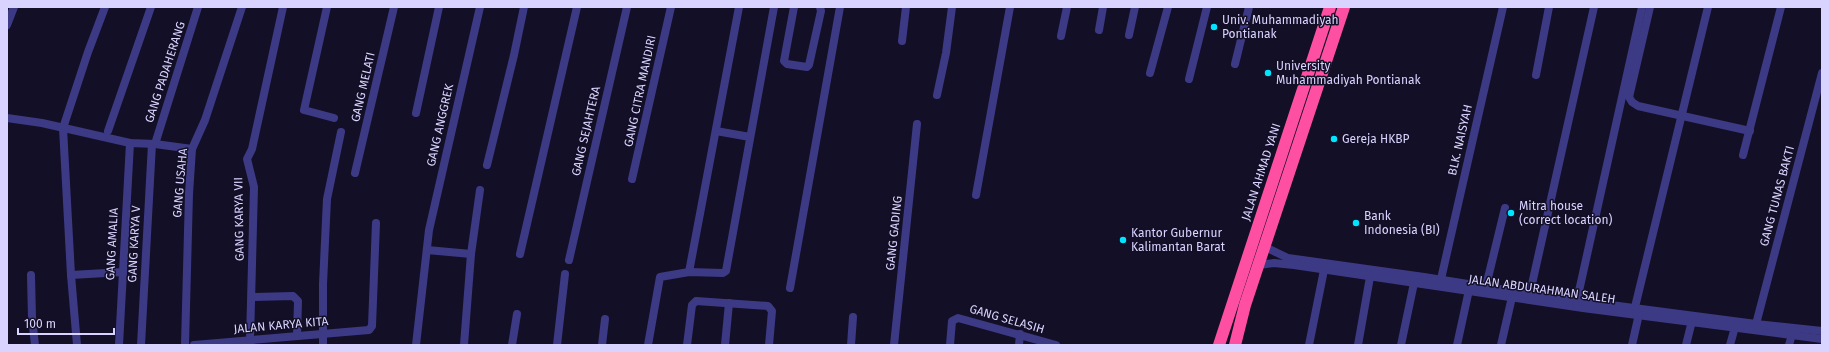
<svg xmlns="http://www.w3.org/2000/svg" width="1829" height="352" font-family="'Fira Sans',sans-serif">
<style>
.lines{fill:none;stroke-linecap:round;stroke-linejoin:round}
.minor{stroke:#3d3a85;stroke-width:8}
.highway{stroke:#ff4fa3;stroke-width:12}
.poi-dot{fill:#00e5ff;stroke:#130f26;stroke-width:1.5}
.labels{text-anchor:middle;stroke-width:3;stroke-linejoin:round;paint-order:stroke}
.poi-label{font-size:12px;fill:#d9d4ff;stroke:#130f26;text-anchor:start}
.street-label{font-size:12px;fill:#d9d4ff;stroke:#130f26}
</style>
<rect width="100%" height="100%" fill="#130f26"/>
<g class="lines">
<g class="minor">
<polyline points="327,7 304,110 334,118"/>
<polyline points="794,7 784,61 787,64 807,67 809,65 821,11 820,7"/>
<polyline points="1650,7 1629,97 1632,102 1638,106 1750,131"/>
<polyline points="7,25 14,7"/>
<polyline points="1099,30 1103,7"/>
<polyline points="1129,35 1135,7"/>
<polyline points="1061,36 1067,7"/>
<polyline points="902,41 906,7"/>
<polyline points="1235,64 1249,7"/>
<polyline points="1150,73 1168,7"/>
<polyline points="1536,75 1549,7"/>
<polyline points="1189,79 1207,7"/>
<polyline points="937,95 946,53 952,7"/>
<polyline points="416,113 439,7"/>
<polyline points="7,118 42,123 130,143 155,144 192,149"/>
<polyline points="108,131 151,7"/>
<polyline points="716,131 750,137"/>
<polyline points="155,144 198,7"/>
<polyline points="1743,155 1781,7"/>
<polyline points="487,165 514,55 524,7"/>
<polyline points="355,173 394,7"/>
<polyline points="632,179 671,7"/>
<polyline points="976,195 1010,7"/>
<polyline points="1265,247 1288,258 1424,277 1542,296 1756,324 1822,331"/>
<polyline points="427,250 471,254"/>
<polyline points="520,254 577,7"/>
<polyline points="569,260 627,7"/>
<polyline points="1259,265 1274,263 1294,265 1583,308 1822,339"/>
<polyline points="689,272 739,7"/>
<polyline points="31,275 32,318 35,345"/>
<polyline points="71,275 123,272"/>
<polyline points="1441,279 1503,7"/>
<polyline points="1486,286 1505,208"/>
<polyline points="790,288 840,7"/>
<polyline points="1530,293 1594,7"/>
<polyline points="252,297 293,296 298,301 297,336"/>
<polyline points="1577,300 1642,7"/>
<polyline points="1635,307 1708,7"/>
<polyline points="1756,324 1822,73"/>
<polyline points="250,340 254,187 247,159 252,149 283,7"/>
<polyline points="77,345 71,275 63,128 88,52 105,7"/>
<polyline points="119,345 130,143"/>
<polyline points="141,345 152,144"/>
<polyline points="185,345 189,194 192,149 205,120 242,7"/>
<polyline points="194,345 369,330 372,326 376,223"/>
<polyline points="323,345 323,284 327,199 341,132"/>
<polyline points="416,345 429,230 480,7"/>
<polyline points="464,345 471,254 480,190"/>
<polyline points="512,345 517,314"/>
<polyline points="557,345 565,274"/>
<polyline points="602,345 605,319"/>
<polyline points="648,345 660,277 689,272 723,273 726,271 774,7"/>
<polyline points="687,345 692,305 696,301 768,306 772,311 769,345"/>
<polyline points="725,345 729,303"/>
<polyline points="851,345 853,317"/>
<polyline points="894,345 917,124"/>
<polyline points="950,345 952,321 958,318 1056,345"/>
<polyline points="1019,345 1020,334"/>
<polyline points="1309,345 1324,270"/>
<polyline points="1358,345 1370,277"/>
<polyline points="1401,345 1414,283"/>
<polyline points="1457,345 1469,290"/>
<polyline points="1501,345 1512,297"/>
<polyline points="1632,345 1639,314"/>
<polyline points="1686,345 1692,321"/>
<polyline points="1730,345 1735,327"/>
<polyline points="1789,345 1793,331"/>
</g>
<g class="highway">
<polyline points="1219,345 1330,7"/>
<polyline points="1235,345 1245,305 1344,7"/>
</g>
</g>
<g class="poi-dot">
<circle cx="1214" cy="27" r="4"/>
<circle cx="1268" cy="73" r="4"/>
<circle cx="1334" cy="139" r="4"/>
<circle cx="1511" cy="213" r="4"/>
<circle cx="1356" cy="223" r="4"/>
<circle cx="1123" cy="240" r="4"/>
</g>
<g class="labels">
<g class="poi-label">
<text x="1222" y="24">Univ. Muhammadiyah<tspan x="1222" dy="14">Pontianak</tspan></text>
<text x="1276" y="70">University<tspan x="1276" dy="14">Muhammadiyah Pontianak</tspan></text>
<text x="1342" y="143">Gereja HKBP</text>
<text x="1519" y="210">Mitra house<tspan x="1519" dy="14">(correct location)</tspan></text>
<text x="1364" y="220">Bank<tspan x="1364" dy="14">Indonesia (BI)</tspan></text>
<text x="1131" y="237">Kantor Gubernur<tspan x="1131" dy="14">Kalimantan Barat</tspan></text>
</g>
<g class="street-label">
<text transform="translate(165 72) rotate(-72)" y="4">GANG PADAHERANG</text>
<text transform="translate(363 87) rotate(-77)" y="4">GANG MELATI</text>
<text transform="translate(640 91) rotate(-78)" y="4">GANG CITRA MANDIRI</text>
<text transform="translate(440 125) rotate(-77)" y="4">GANG ANGGREK</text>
<text transform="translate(586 131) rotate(-77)" y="4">GANG SEJAHTERA</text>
<text transform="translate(1460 140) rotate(-77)" y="4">BLK. NAISYAH</text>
<text transform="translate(1261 172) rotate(-72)" y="4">JALAN AHMAD YANI</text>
<text transform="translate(180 183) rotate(-85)" y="4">GANG USAHA</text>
<text transform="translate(1777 196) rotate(-75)" y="4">GANG TUNAS BAKTI</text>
<text transform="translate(239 219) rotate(-91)" y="4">GANG KARYA VII</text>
<text transform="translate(894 233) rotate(-84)" y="4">GANG GADING</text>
<text transform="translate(112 244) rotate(-87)" y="4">GANG AMALIA</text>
<text transform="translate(134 244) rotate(-87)" y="4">GANG KARYA V</text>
<text transform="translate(1542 289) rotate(8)" y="4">JALAN ABDURAHMAN SALEH</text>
<text transform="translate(1007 319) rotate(16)" y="4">GANG SELASIH</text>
<text transform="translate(281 325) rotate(-5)" y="4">JALAN KARYA KITA</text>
</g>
</g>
<rect width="1829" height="352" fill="none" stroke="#d9d4ff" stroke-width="16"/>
<path d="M18 328v6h96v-6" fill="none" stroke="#d9d4ff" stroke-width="2"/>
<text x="24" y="328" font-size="12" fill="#d9d4ff" stroke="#130f26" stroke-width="3" paint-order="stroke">100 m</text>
</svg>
